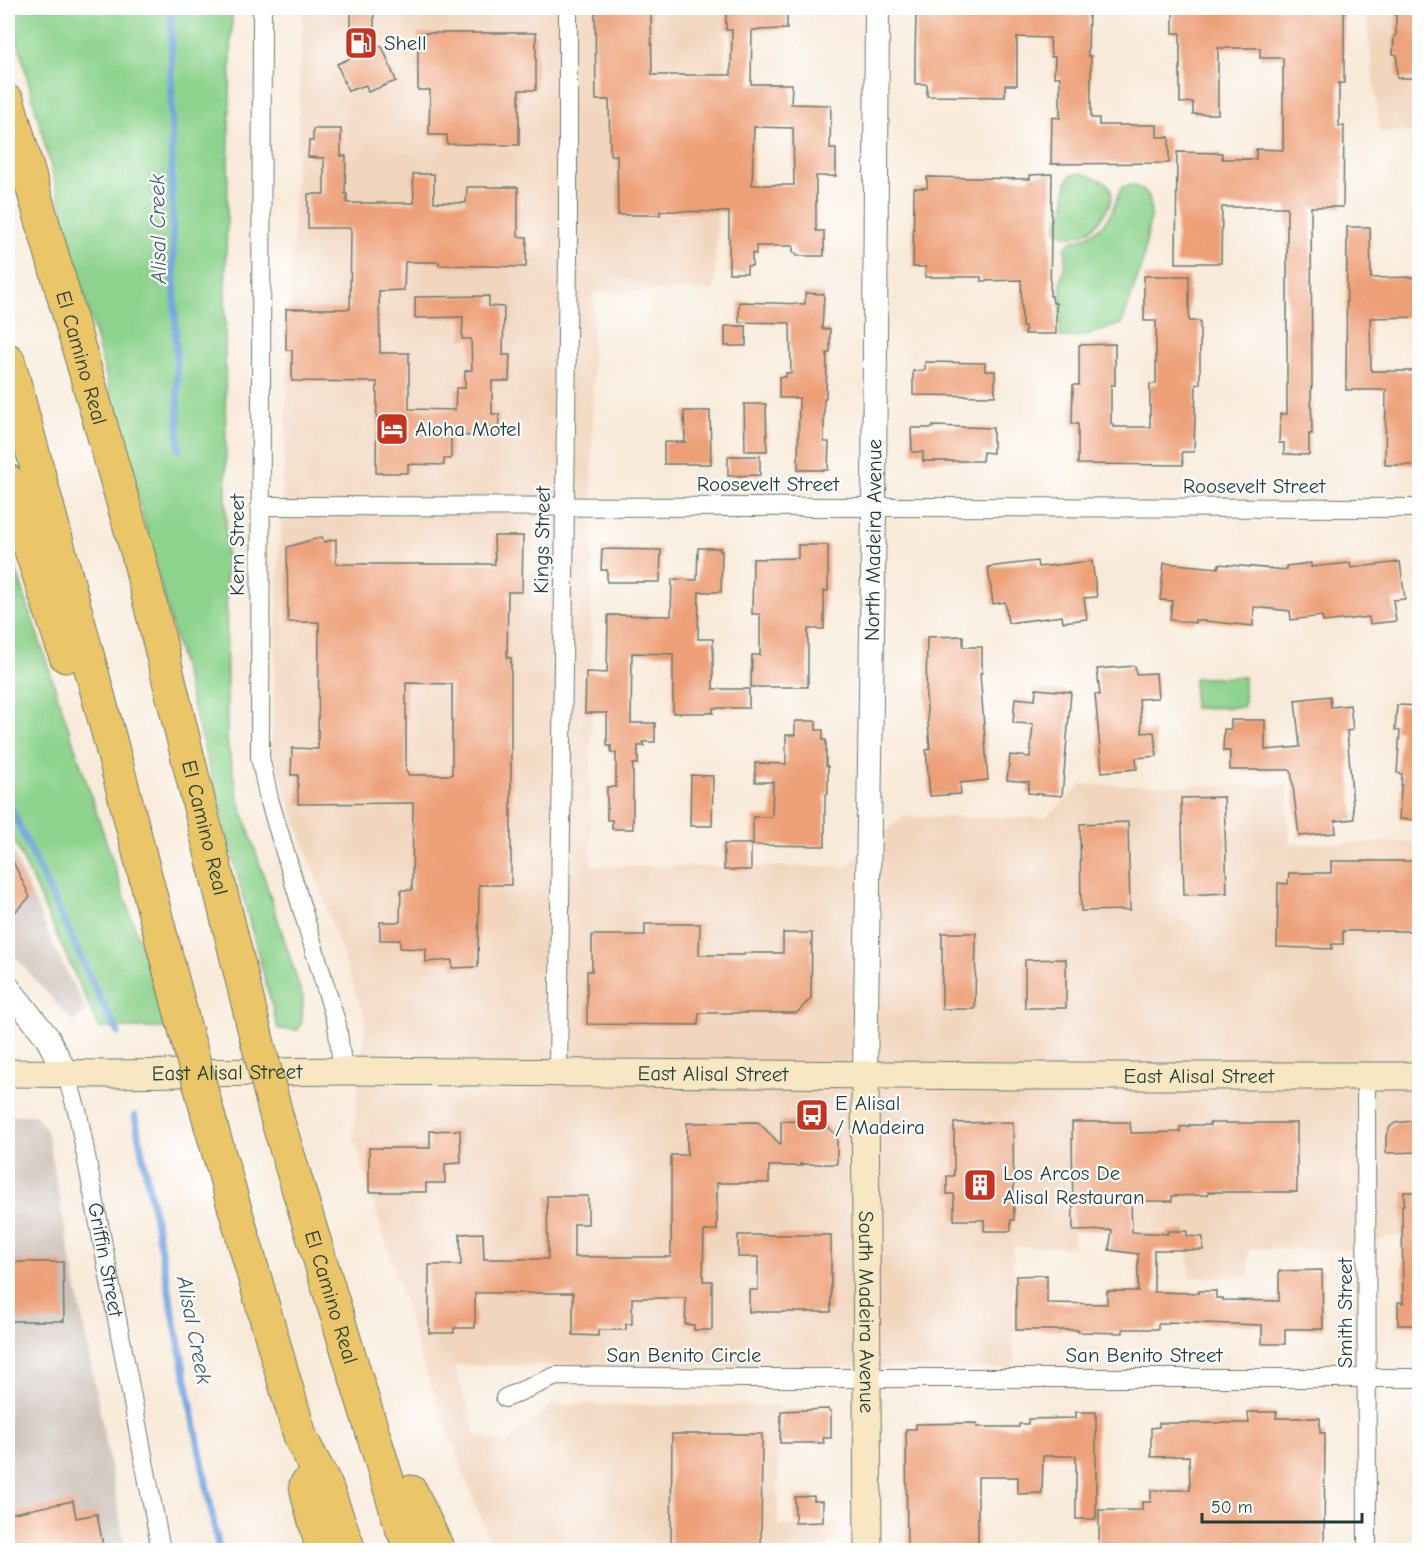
<svg xmlns="http://www.w3.org/2000/svg" width="1427" height="1558" font-family="'Comic Neue',sans-serif">
<style>
.built{fill:#f1d5bd}
.industrial{fill:#cec1ba}
.green{fill:#8dd38d;stroke:#568860;stroke-width:1.5}
.lines{fill:none;stroke-linecap:round;stroke-linejoin:round}
.stream{stroke:#73a4de;stroke-width:7}
.building{fill:#eda078;fill-rule:evenodd}
.minor-casing{stroke:#6b7a6e;stroke-width:20}
.tertiary-casing{stroke:#6b7a6e;stroke-width:26}
.secondary-casing{stroke:#6b7a6e;stroke-width:29}
.motorway-casing{stroke:#6b7a6e;stroke-width:35}
.minor{stroke:#fff;stroke-width:18}
.tertiary{stroke:#fff;stroke-width:24}
.secondary{stroke:#f7e8c3;stroke-width:27}
.motorway{stroke:#eac669;stroke-width:33}
.motorway-bridge-casing{stroke:#6b7a6e;stroke-width:35;stroke-linecap:butt}
.motorway-bridge{stroke:#eac669;stroke-width:33}
.labels{text-anchor:middle;stroke-width:4.5;stroke-linejoin:round;paint-order:stroke}
.poi-label{font-size:21px;fill:#1f3d34;stroke:#fff;text-anchor:start}
.street-label{font-size:21px;fill:#1f3d34;stroke:#fff}
.water-label{font-size:22px;font-style:italic;fill:#3c6170;stroke:#fff}
</style>
<rect width="100%" height="100%" fill="#fff"/>
<filter id="ink" filterUnits="userSpaceOnUse"><feTurbulence type="fractalNoise" baseFrequency=".0167" numOctaves="2"/><feDisplacementMap in="SourceGraphic" scale="12" xChannelSelector="R" yChannelSelector="G"/><feConvolveMatrix kernelMatrix="1 2 1 2 8 2 1 2 1" color-interpolation-filters="sRGB"/></filter>
<filter id="wash" filterUnits="userSpaceOnUse"><feTurbulence type="fractalNoise" baseFrequency=".008" numOctaves="4" result="noise"/><feDisplacementMap in="SourceGraphic" scale="24" xChannelSelector="R" yChannelSelector="G"/><feGaussianBlur stdDeviation="1.35" result="paint"/><feColorMatrix in="noise" values="0 0 0 0 0 0 0 0 0 0 0 0 0 0 0 0 0 1.4 0 .05"/><feComposite in="paint" operator="in"/></filter>
<g filter="url(#wash)">
<rect width="100%" height="100%" fill="#f8ead9"/>
<g class="built">
<polygon points="303,8 727,8 714,290 593,293 591,866 847,867 902,817 1046,818 1081,785 1287,786 1290,844 1419,842 1419,1236 1388,1236 1360,1250 1345,1249 1249,1249 1249,1277 1189,1277 1189,1231 1132,1231 1131,1222 1073,1222 1074,1247 1014,1247 1014,1368 454,1365 477,1435 506,1445 551,1404 779,1406 778,1526 841,1524 826,1550 493,1550 421,1359 353,1135 366,1021 271,749"/>
<polygon points="1365,8 1419,8 1419,132 1380,132"/>
</g>
<g class="industrial">
<polygon points="8,840 57,954 87,1011 73,1022 8,949"/>
<polygon points="8,1115 36,1115 47,1131 126,1550 8,1550"/>
</g>
<g class="green">
<polygon points="9,8 228,8 232,11 225,294 227,743 238,797 303,998 302,1021 298,1030 278,1029"/>
<path d="M1081,173c9,4 25,6 29,15 7,12 -12,37 -22,43 -4,3 -12,5 -18,5 -4,0 -8,-3 -13,-5v-9l7,-11 3,-30 4,-6z"/>
<path d="M1133,185l11,6 5,5 1,6 1,9 -8,50 -21,63 -42,13h-20l1,-56 5,-23 -1,-11 5,-5c21,-4 38,-17 45,-38 3,-6 3,-11 7,-17z"/>
<polygon points="8,546 168,1028 99,1028 8,827"/>
<polygon points="1244,677 1244,707 1194,708 1194,678"/>
</g>
<g class="lines">
<g class="stream">
<polyline points="171,8 172,201 179,449"/>
<polyline points="8,802 105,1009 118,1033"/>
<polyline points="135,1116 219,1550"/>
</g>
</g>
<g id="blocks">
<g class="building">
<polygon points="351,8 374,8 374,49 382,46 396,81 368,92 366,85 348,91 337,64 351,58"/>
<path d="M595,8h56l1,67h79l1,-45h-6v-21l61,-1v21l-35,1 -1,54h41l-1,20 40,1 -1,44h6v27h-20v55h8v25h-28v-3h-3v-7h-37v8l-4,-1v13h-5v7h-18v-61l-69,-1v4h-42l-1,-60h-7l-1,-55h-13zM754,127l39,1 1,57h-42z"/>
<polygon points="928,8 1089,8 1088,56 1091,56 1091,118 1099,118 1099,125 1157,125 1157,137 1169,137 1169,163 1051,164 1052,117 1060,118 1060,77 1054,77 1055,57 1051,57 1050,38 1017,37 1017,85 1005,85 1005,97 927,96 927,84 915,84 915,59 916,12 928,12"/>
<polygon points="1173,8 1249,9 1249,8 1344,8 1344,83 1339,83 1339,126 1344,126 1343,207 1311,207 1312,387 1311,387 1312,434 1309,434 1309,455 1284,454 1284,443 1279,443 1280,414 1287,414 1287,207 1222,207 1221,263 1176,263 1177,152 1222,153 1222,159 1256,159 1256,149 1283,150 1283,58 1260,58 1260,48 1218,48 1218,114 1193,114 1193,102 1180,103 1180,33 1173,33"/>
<polygon points="1396,8 1419,8 1419,78 1397,78 1397,55 1393,54 1394,36 1396,36"/>
<polygon points="418,33 536,33 536,90 519,90 519,145 447,144 447,135 429,135 430,90 418,90"/>
<polygon points="313,129 341,129 341,156 346,156 345,194 347,194 347,203 414,203 413,174 434,174 434,202 466,203 467,187 518,187 518,237 527,237 526,267 439,265 439,262 405,262 404,290 379,291 380,353 409,353 409,409 455,410 456,388 465,388 465,371 472,370 471,339 462,339 463,317 415,318 415,297 489,296 489,306 504,307 503,355 510,355 509,381 492,381 492,414 499,414 498,437 451,435 451,459 444,459 444,465 408,464 408,473 376,473 377,382 292,381 292,350 286,350 286,309 350,309 351,228 308,228 308,194 324,194 324,158 308,157 309,141 313,141"/>
<polygon points="1052,174 1050,296 1052,296 1053,303 1056,303 1056,334 1025,334 1025,327 1022,327 1021,280 981,281 981,277 925,277 926,267 913,267 914,188 927,188 927,177 1030,179 1030,175"/>
<polygon points="1347,227 1370,227 1371,278 1419,277 1419,317 1370,318 1371,371 1419,371 1419,465 1385,465 1386,390 1346,390"/>
<polygon points="1144,276 1189,276 1189,321 1200,321 1200,384 1196,384 1194,452 1182,452 1183,465 1078,464 1078,424 1072,424 1073,385 1079,385 1079,345 1115,344 1115,385 1111,385 1111,424 1114,424 1114,427 1150,427 1150,384 1156,384 1156,321 1144,321"/>
<polygon points="805,293 824,294 822,329 830,329 830,353 827,353 826,398 824,398 824,442 829,442 828,470 798,470 799,398 779,398 779,377 786,377 786,373 791,373 790,323 739,322 739,302 805,304"/>
<rect x="725" y="326" width="21" height="20"/>
<polygon points="925,362 985,363 985,371 995,371 995,396 913,395 913,371 925,370"/>
<polygon points="744,404 766,404 767,451 745,451"/>
<polygon points="684,411 710,411 711,464 664,464 664,442 685,442"/>
<polygon points="933,426 993,428 993,453 983,452 982,461 923,461 923,452 912,452 911,428 933,428"/>
<polygon points="728,456 760,456 760,475 728,476"/>
<path d="M494,536h29l-1,56h-14l-1,66h4v227h-32l-1,82 -26,1v-8l-26,2v-13l-26,-1v-8h-20v-18h20l1,-32h11l1,-87 -115,1v-29h-7l1,-27 26,1 1,-127h-31l-1,-75 35,-10 2,5 12,-3v25h159zM406,683l46,1v91h-44v-3h-2z"/>
<polygon points="798,545 828,545 828,591 824,591 824,629 808,629 808,687 751,687 752,655 760,655 760,614 752,614 753,559 798,558"/>
<polygon points="698,548 720,548 720,551 722,551 721,592 699,592 698,639 713,639 713,689 749,689 749,708 713,708 713,713 673,713 673,654 632,653 631,723 655,723 655,742 643,742 644,746 638,746 638,764 633,764 633,829 612,829 612,820 607,820 607,787 616,787 616,753 611,753 611,746 607,746 607,713 585,713 586,672 607,673 608,615 671,616 672,579 697,580"/>
<polygon points="602,549 661,550 660,582 607,582 607,570 601,570"/>
<polygon points="1037,561 1038,567 1092,561 1097,597 1084,598 1087,619 1063,622 1062,616 1008,623 1005,602 993,604 988,567"/>
<polygon points="1400,562 1405,599 1393,600 1396,621 1370,624 1369,617 1323,622 1322,616 1291,620 1290,611 1254,607 1253,626 1195,620 1195,623 1170,620 1172,601 1160,600 1164,563 1218,568 1219,564 1286,570 1286,566 1311,563 1311,567 1350,563 1351,568"/>
<polygon points="963,636 963,647 982,647 982,673 980,673 988,780 960,783 961,794 930,796 926,750 930,749 926,695 927,637"/>
<polygon points="1135,666 1136,674 1156,673 1158,698 1139,699 1142,733 1154,732 1157,756 1136,758 1137,769 1102,772 1095,694 1100,695 1097,669"/>
<polygon points="1036,689 1071,692 1062,796 1028,793 1029,782 1007,780 1010,755 1030,757 1033,724 1013,723 1015,698 1035,700"/>
<polygon points="1330,696 1331,707 1350,705 1353,730 1347,731 1354,819 1335,821 1336,833 1299,836 1291,770 1230,770 1230,751 1223,751 1224,729 1231,729 1231,720 1265,720 1265,750 1300,747 1295,700"/>
<polygon points="1397,705 1419,706 1419,820 1399,819 1402,774 1397,773 1400,731 1395,730"/>
<polygon points="795,721 816,721 816,730 823,730 823,740 826,740 826,766 828,766 828,794 825,795 825,846 753,845 753,817 772,817 773,782 755,782 755,763 786,764 786,735 795,735"/>
<polygon points="691,775 713,776 712,826 690,826"/>
<polygon points="1224,797 1227,893 1184,895 1181,798"/>
<polygon points="1128,822 1130,910 1081,911 1080,824"/>
<rect x="724" y="844" width="27" height="26"/>
<polygon points="8,851 30,897 8,919"/>
<polygon points="1331,861 1419,861 1419,931 1343,931 1343,944 1332,944 1332,949 1277,947 1278,883 1288,884 1289,873 1331,873"/>
<polygon points="645,924 700,924 699,955 744,955 744,953 783,953 783,933 812,933 811,998 797,1013 699,1013 698,1025 587,1024 587,971 592,971 592,935 645,935"/>
<polygon points="942,933 976,933 975,1009 942,1009"/>
<polygon points="1066,959 1066,1008 1025,1008 1025,960"/>
<polygon points="1419,1120 1419,1152 1386,1153 1386,1136 1390,1127 1395,1123"/>
<polygon points="781,1121 823,1122 837,1136 837,1164 800,1164 802,1166 769,1166 769,1183 717,1183 717,1230 704,1231 703,1281 712,1281 712,1330 694,1330 694,1325 685,1324 686,1298 632,1298 632,1324 626,1324 626,1330 598,1330 598,1336 573,1335 573,1293 475,1293 475,1328 454,1328 454,1333 429,1333 429,1265 461,1265 460,1234 483,1233 484,1259 548,1259 547,1196 588,1196 588,1224 574,1224 574,1257 671,1257 671,1155 687,1155 687,1123 758,1122 781,1145"/>
<polygon points="1013,1122 1014,1220 1011,1220 1011,1231 984,1231 984,1220 954,1220 954,1194 947,1194 947,1176 954,1176 954,1123"/>
<polygon points="1072,1122 1130,1122 1131,1133 1180,1132 1180,1127 1189,1126 1189,1125 1210,1125 1209,1123 1297,1123 1297,1192 1208,1192 1208,1195 1172,1196 1172,1201 1131,1201 1132,1232 1168,1234 1167,1231 1187,1231 1187,1236 1203,1237 1203,1250 1154,1250 1154,1292 1199,1293 1199,1291 1216,1291 1216,1298 1223,1298 1223,1300 1279,1301 1279,1271 1322,1270 1323,1329 1285,1329 1285,1344 1262,1344 1262,1325 1168,1322 1168,1324 1158,1324 1158,1329 1123,1329 1123,1333 1078,1332 1078,1330 1016,1330 1016,1276 1047,1275 1047,1303 1107,1304 1107,1291 1138,1291 1138,1254 1109,1250 1112,1230 1073,1231"/>
<polygon points="460,1130 461,1163 445,1164 445,1183 426,1183 426,1192 369,1192 369,1148 430,1148 430,1131"/>
<polygon points="1404,1192 1419,1192 1419,1325 1398,1325 1398,1302 1403,1303 1402,1205 1404,1205"/>
<polygon points="738,1235 831,1235 831,1312 749,1312 749,1290 758,1290 758,1257 738,1257"/>
<polygon points="8,1262 63,1262 64,1321 8,1321"/>
<polygon points="828,1409 829,1411 831,1411 831,1438 823,1438 824,1443 780,1443 781,1411"/>
<polygon points="1076,1412 1096,1412 1096,1519 1076,1519 1076,1456 1043,1456 1042,1493 1018,1494 1018,1477 978,1477 978,1551 907,1551 906,1429 916,1429 916,1424 977,1423 977,1427 1019,1427 1019,1424 1028,1424 1028,1419 1076,1418"/>
<polygon points="1248,1412 1277,1412 1276,1418 1320,1418 1320,1433 1325,1433 1324,1551 1099,1551 1099,1510 1142,1510 1142,1502 1151,1502 1151,1490 1190,1490 1189,1456 1151,1457 1151,1428 1159,1427 1159,1423 1249,1423"/>
<polygon points="672,1434 762,1434 761,1550 708,1550 708,1547 671,1547"/>
<polygon points="814,1496 814,1501 823,1501 823,1522 795,1523 795,1497"/>
<polygon points="73,1501 76,1518 97,1514 104,1551 8,1551 8,1514"/>
</g>
</g>
</g>
<g filter="url(#ink)">
<use href="#blocks" fill-opacity="0" stroke="#6b7a6e" stroke-width="1.5"/>
<g class="lines">
<g class="minor-casing">
<g id="minor">
<polyline points="262,8 260,757 269,799 337,1025 343,1071"/>
<polyline points="260,506 1420,508"/>
<path id="s1" d="M66,1074l12,40 83,436"/>
<polyline points="558,1074 568,254 568,8"/>
<polyline points="1366,1075 1367,1550"/>
<polyline points="505,1398 556,1376 747,1378 1420,1378"/>
</g>
</g>
<g class="tertiary-casing">
<g id="tertiary">
<polyline points="8,988 47,1037 66,1074"/>
<path id="s2" d="M865,1074l9,-567 3,-499"/>
</g>
</g>
<g class="secondary-casing">
<g id="secondary">
<path id="s3" d="M8,1073l104,1 231,-3 679,5h398"/>
<path id="s4" d="M865,1074l3,476"/>
</g>
</g>
<g class="motorway-casing">
<g id="motorway">
<path id="s5" d="M8,102l131,456 116,474"/>
<polyline points="8,360 109,736 186,1033"/>
<polyline points="8,481 66,656"/>
<path id="s6" d="M278,1122l88,289 36,117 10,22"/>
<polyline points="211,1126 301,1439 325,1484 349,1550"/>
<polyline points="306,1485 308,1496 323,1550"/>
<polyline points="411,1492 438,1550"/>
</g>
</g>
<use href="#minor" class="minor"/>
<use href="#tertiary" class="tertiary"/>
<use href="#secondary" class="secondary"/>
<use href="#motorway" class="motorway"/>
<g class="motorway-bridge-casing">
<g id="motorway-bridge">
<polyline points="255,1032 278,1122"/>
<polyline points="186,1033 211,1126"/>
</g>
</g>
<use href="#motorway-bridge" class="motorway-bridge"/>
</g>
</g>
<defs>
<g id="fuel-square" transform="scale(1.725)"><rect x="-9" y="-9" width="18" height="18" rx="4" fill="#c8321e" stroke="#fff"/><path d="M-5.5-6h7V0h2V4h1.3V-2.5L3-4.5l.8-.8L6-3V5H2.5V1h-1V6h-7ZM-4.2-4.7v3.2H.2V-4.7Z" fill="#fff"/></g>
<g id="hotel-square" transform="scale(1.725)"><rect x="-9" y="-9" width="18" height="18" rx="4" fill="#c8321e" stroke="#fff"/><path d="M-6-4.5h1.5V1H6V5H4.5V3h-9V5H-6ZM-4 0a1.8 1.8 0 1 1 3.6 0ZM.5 0V-2.5h3Q6-2.5 6 0Z" fill="#fff"/></g>
<g id="bus-square" transform="scale(1.725)"><rect x="-9" y="-9" width="18" height="18" rx="4" fill="#c8321e" stroke="#fff"/><path d="M-5-6H5V4H4V6H2V4H-2V6H-4V4H-5ZM-3.5-4V0h7V-4ZM-3.5 1.2v1.5H-2V1.2ZM2 1.2v1.5H3.5V1.2Z" fill="#fff"/></g>
<g id="building-square" transform="scale(1.725)"><rect x="-9" y="-9" width="18" height="18" rx="4" fill="#c8321e" stroke="#fff"/><path d="M-4-6H4V6H1V3H-1V6H-4ZM-2.5-4.3h1.7v1.8h-1.7ZM.8-4.3h1.7v1.8H.8ZM-2.5-1h1.7V.8h-1.7ZM.8-1h1.7V.8H.8Z" fill="#fff"/></g>
</defs>
<g fill-rule="evenodd">
<use href="#fuel-square" x="361" y="43"/>
<use href="#hotel-square" x="392" y="429"/>
<use href="#bus-square" x="812" y="1115"/>
<use href="#building-square" x="980" y="1185"/>
</g>
<g class="labels">
<g class="poi-label">
<text x="384" y="50">Shell</text>
<text x="415" y="436">Aloha Motel</text>
<text x="835" y="1110">E Alisal<tspan x="835" dy="24">/ Madeira</tspan></text>
<text x="1003" y="1180">Los Arcos De<tspan x="1003" dy="24">Alisal Restauran</tspan></text>
</g>
<g class="street-label">
<text dy="7" stroke="none"><textPath href="#s5" startOffset="266">El Camino Real</textPath></text>
<text x="768" y="491">Roosevelt Street</text>
<text x="1254" y="493">Roosevelt Street</text>
<text transform="translate(542 540) rotate(-89)" y="7">Kings Street</text>
<text dy="7" stroke="none"><textPath href="#s2" startOffset="534">North Madeira Avenue</textPath></text>
<text transform="translate(237 545) rotate(-90)" y="7">Kern Street</text>
<text dy="7" stroke="none"><textPath href="#s5" startOffset="752">El Camino Real</textPath></text>
<text dy="7" stroke="none"><textPath href="#s3" startOffset="219">East Alisal Street</textPath></text>
<text dy="7" stroke="none"><textPath href="#s3" startOffset="705">East Alisal Street</textPath></text>
<text dy="7" stroke="none"><textPath href="#s3" startOffset="1191">East Alisal Street</textPath></text>
<text dy="7" stroke="none"><textPath href="#s1" startOffset="190">Griffin Street</textPath></text>
<text dy="7" stroke="none"><textPath href="#s6" startOffset="183">El Camino Real</textPath></text>
<text dy="7" stroke="none"><textPath href="#s4" startOffset="238">South Madeira Avenue</textPath></text>
<text transform="translate(1345 1313) rotate(-90)" y="7">Smith Street</text>
<text x="684" y="1362">San Benito Circle</text>
<text x="1144" y="1362">San Benito Street</text>
</g>
<g class="water-label">
<text transform="translate(157 229) rotate(-91)" y="8">Alisal Creek</text>
<text transform="translate(195 1330) rotate(79)" y="8">Alisal Creek</text>
</g>
</g>
<rect width="1427" height="1558" fill="none" stroke="#fff" stroke-width="30"/>
<path d="M1202 1513v9h160v-9" fill="none" stroke="#1f3d34" stroke-width="3"/>
<text x="1211" y="1513" font-size="18" fill="#1f3d34" stroke="#ffffff" stroke-width="4.5" paint-order="stroke">50 m</text>
</svg>
